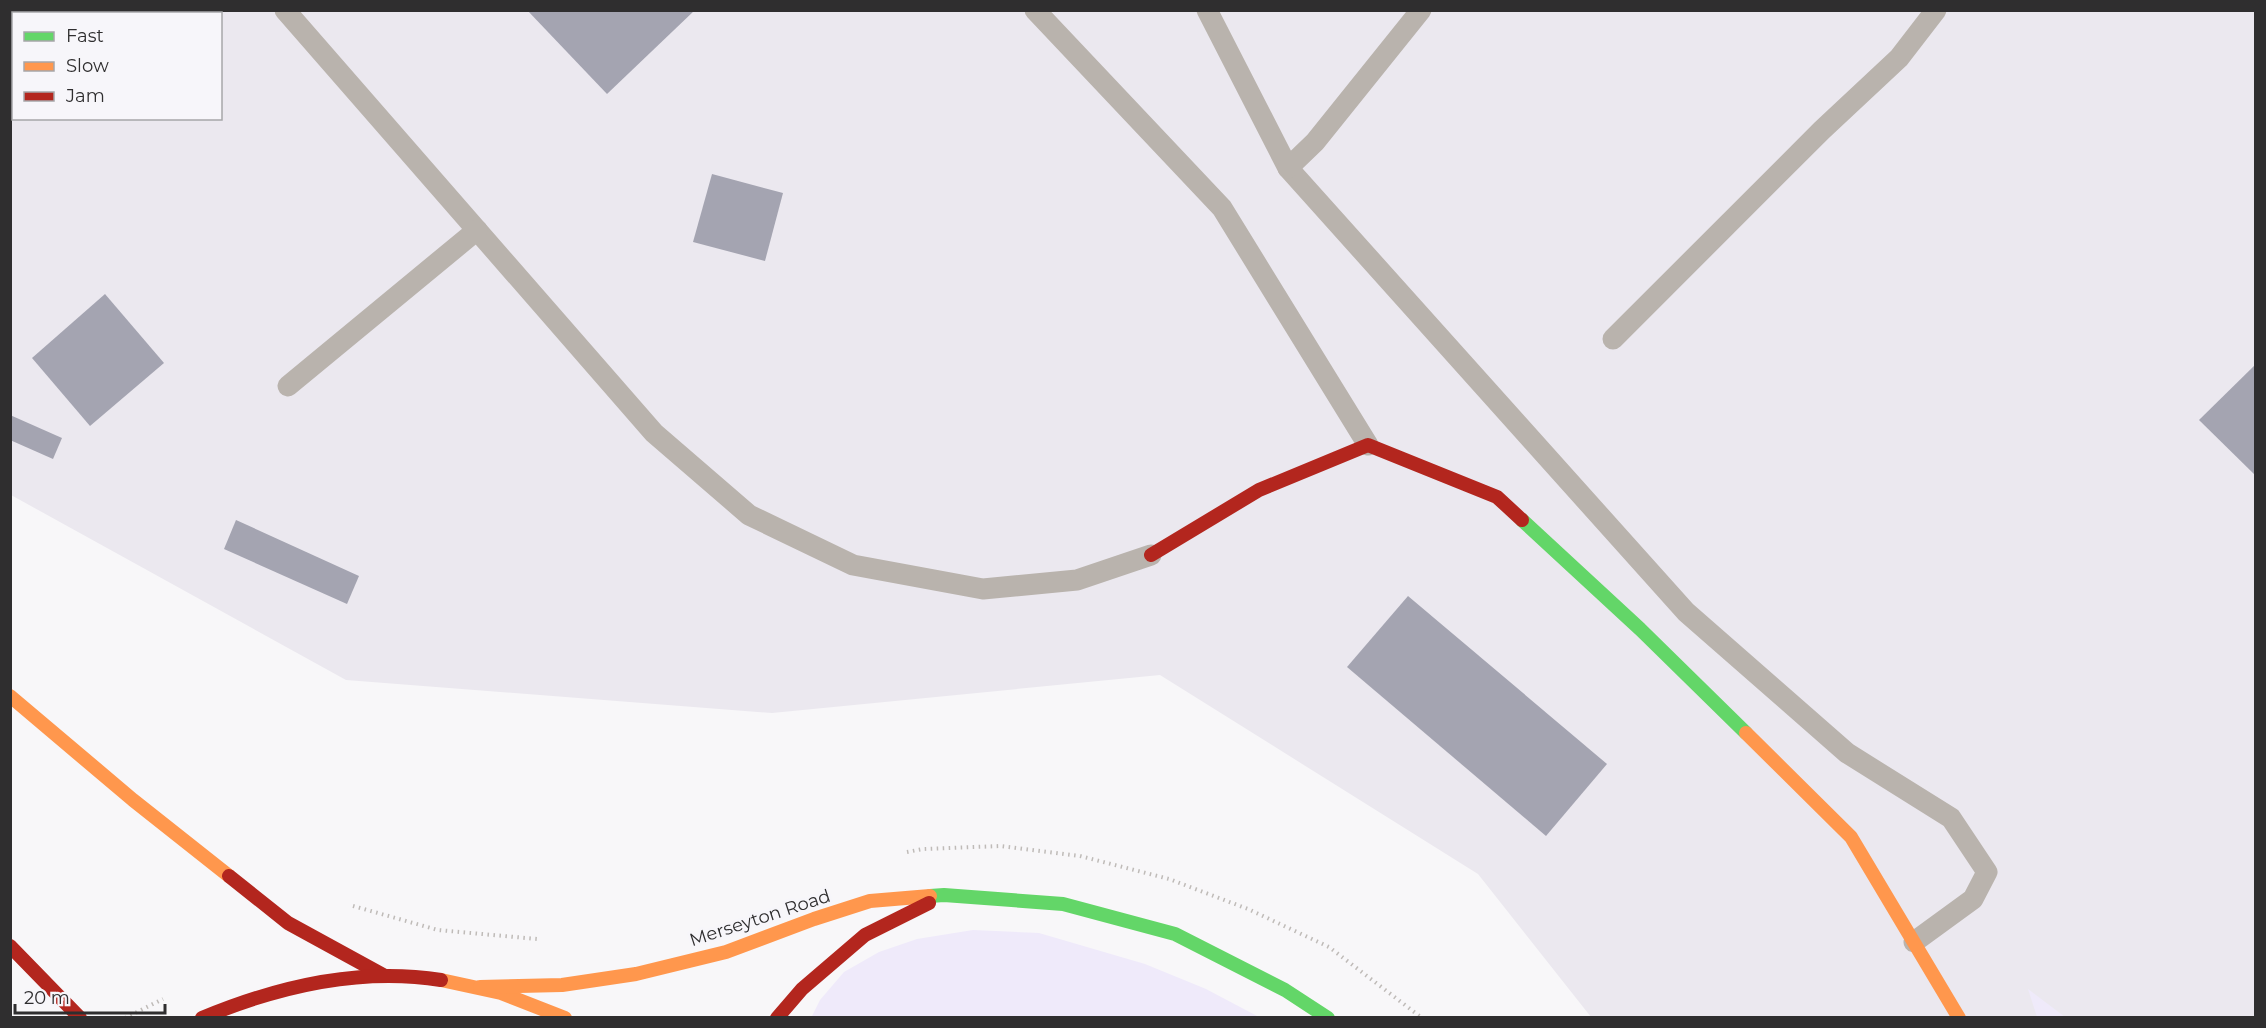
<svg xmlns="http://www.w3.org/2000/svg" width="2266" height="1028" font-family="Montserrat,sans-serif">
<style>
.built{fill:#ebe8ef;fill-rule:evenodd}
.green{fill:#efeafa}
.building{fill:#a4a4b1}
.lines{fill:none;stroke-linecap:round;stroke-linejoin:round}
.path{stroke:#bfbbb8;stroke-width:4;stroke-dasharray:1.5 4.5;stroke-linecap:butt}
.lane{stroke:#b9b3ad;stroke-width:21}
.fast{stroke:#63d668;stroke-width:14}
.slow{stroke:#ff974d;stroke-width:14}
.jam{stroke:#b3261e;stroke-width:14}
.labels{text-anchor:middle;stroke-width:6;stroke-linejoin:round;paint-order:stroke}
.street-label{font-size:18px;fill:#2f2e2f;stroke:#f7f6fa}
</style>
<rect width="100%" height="100%" fill="#f8f7f9"/>
<path class="built" d="M11,11h2244v1006h-664l-113,-143 -318,-199 -388,38 -426,-33 -335,-185zM14,14h206v104h-206z"/>
<g class="green">
<polygon points="973,930 1039,933 1145,964 1206,989 1259,1017 811,1018 820,1000 844,972 879,952 917,939"/>
<polygon points="2028,989 2065,1017 2037,1017"/>
</g>
<g class="building">
<polygon points="527,10 695,10 607,94"/>
<polygon points="712,174 783,193 765,261 693,242"/>
<polygon points="105,294 164,363 90,426 32,358"/>
<polygon points="2256,364 2256,476 2199,420"/>
<polygon points="10,415 62,438 53,459 10,440"/>
<polygon points="236,520 359,576 347,604 224,549"/>
<polygon points="1408,596 1607,764 1546,836 1347,667"/>
</g>
<g class="lines">
<g class="path">
<polyline points="907,852 923,849 1001,846 1080,856 1169,879 1248,909 1329,947 1422,1018"/>
<polyline points="353,906 438,930 537,939"/>
<polyline points="125,1018 163,999"/>
</g>
<g class="lane">
<polyline points="285,10 654,433 749,515 853,565 983,589 1077,580 1151,555"/>
<polyline points="1035,10 1222,208 1368,445"/>
<polyline points="1207,10 1288,168 1686,612 1847,753 1951,818 1987,872 1973,899 1914,942"/>
<polyline points="1288,168 1315,142 1421,10"/>
<polyline points="1613,339 1822,130 1899,58 1936,10"/>
<polyline points="288,386 477,230"/>
</g>
<g class="fast">
<polyline points="1522,520 1640,629 1746,733"/>
<polyline points="930,896 944,895 1063,904 1175,934 1285,990 1328,1018"/>
</g>
<g class="slow">
<polyline points="10,696 133,800 229,876"/>
<polyline points="1746,733 1851,837 1959,1018"/>
<polyline points="441,980 501,993 565,1018"/>
<polyline points="480,987 562,985 636,974 726,952 814,919 870,901 930,896"/>
</g>
<g class="jam">
<polyline points="1151,555 1259,490 1368,445 1497,497 1522,520"/>
<polyline points="229,876 288,923 383,975"/>
<polyline points="10,946 80,1018"/>
<path d="M202,1018c74,-31 158,-51 239,-38"/>
<polyline points="777,1018 802,989 865,935 929,903"/>
</g>
</g>
<g class="labels">
<g class="street-label">
<text transform="translate(760 918) rotate(-18)" y="6">Merseyton Road</text>
</g>
</g>
<rect width="2266" height="1028" fill="none" stroke="#2f2e2f" stroke-width="24"/>
<rect x="12" y="12" width="210" height="108" fill="#f7f6fa" stroke="#a7a6a9" stroke-width="1.5"/>
<rect x="24" y="32" width="30" height="9" fill="#63d668" stroke="#a7a6a9" stroke-width="1.5"/>
<text x="66" y="42" font-size="18" fill="#2f2e2f">Fast</text>
<rect x="24" y="62" width="30" height="9" fill="#ff974d" stroke="#a7a6a9" stroke-width="1.5"/>
<text x="66" y="72" font-size="18" fill="#2f2e2f">Slow</text>
<rect x="24" y="92" width="30" height="9" fill="#b3261e" stroke="#a7a6a9" stroke-width="1.5"/>
<text x="66" y="102" font-size="18" fill="#2f2e2f">Jam</text>
<path d="M15 1004v9h150v-9" fill="none" stroke="#2f2e2f" stroke-width="3"/>
<text x="24" y="1004" font-size="18" fill="#2f2e2f" stroke="#f7f6fa" stroke-width="4.5" paint-order="stroke">20 m</text>
</svg>
